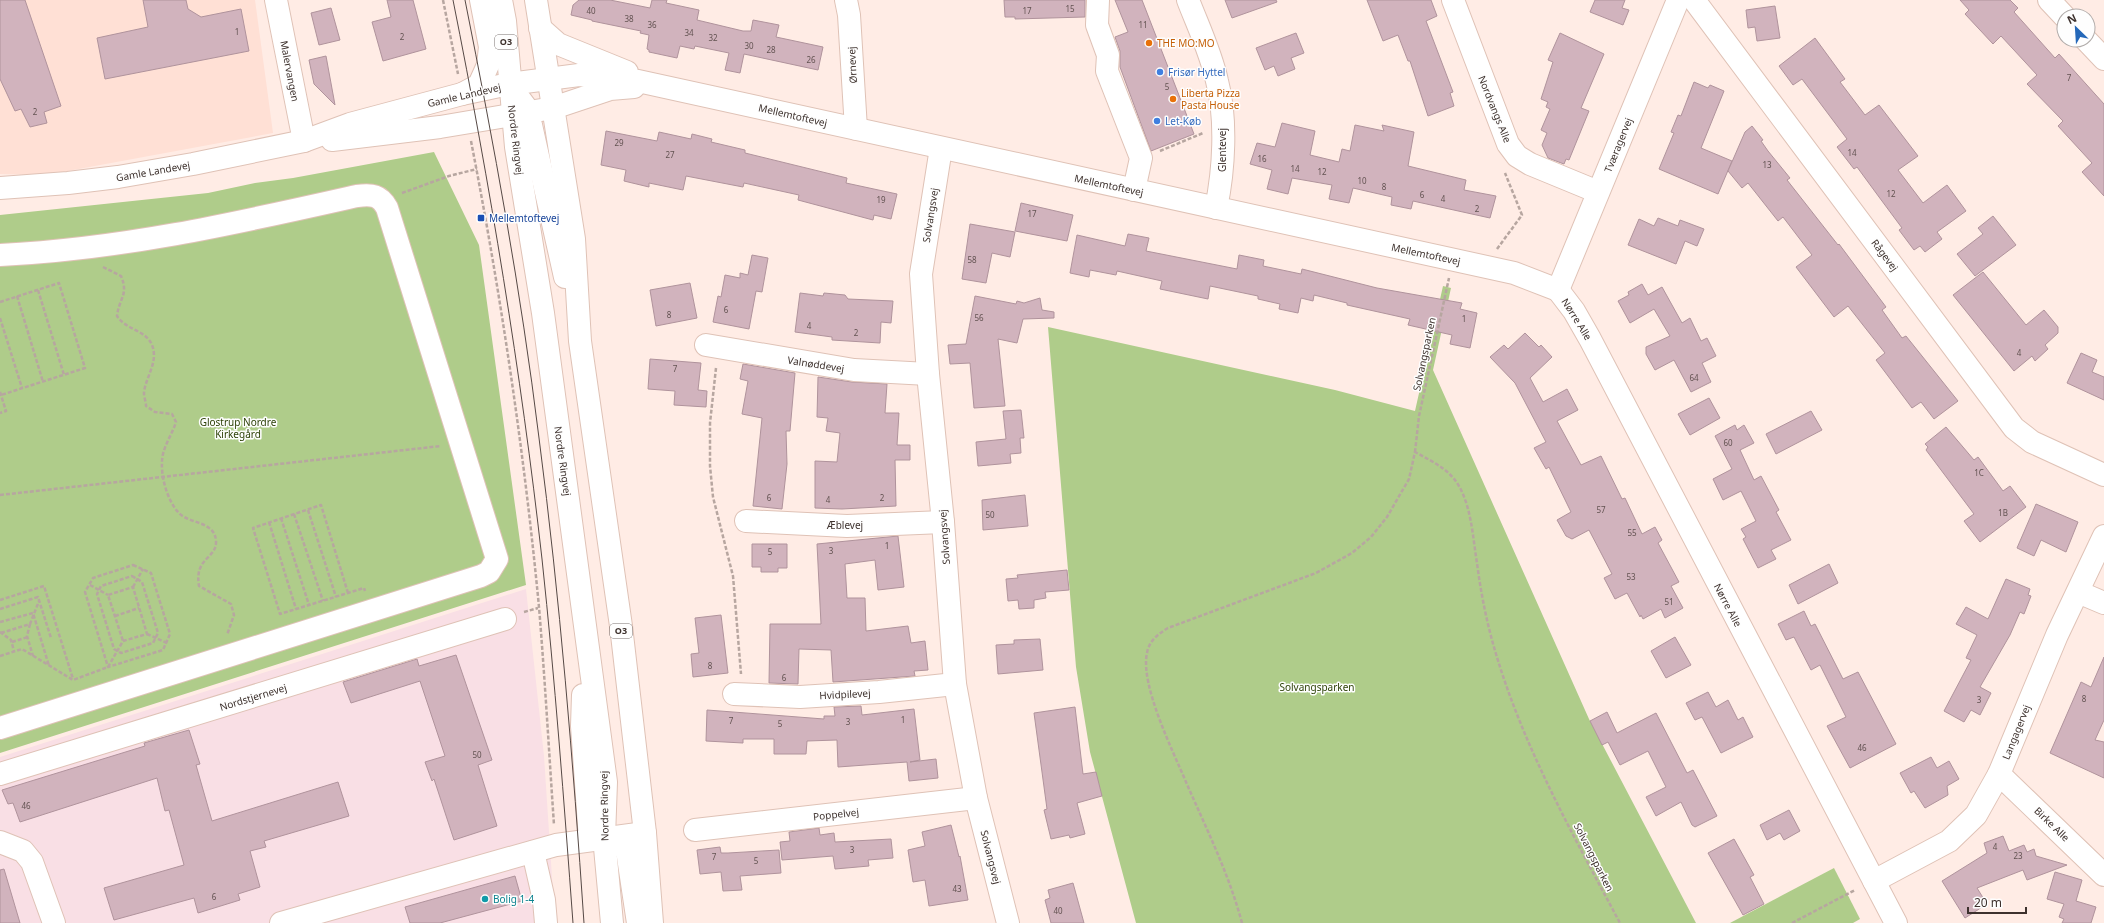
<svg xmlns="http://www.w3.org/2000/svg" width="2104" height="923" font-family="'Noto Sans',sans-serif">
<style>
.built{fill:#ffe0d5}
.medical{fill:#f9dfe5}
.green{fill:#afcc8a}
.building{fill:#d1b3bd;stroke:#b0939c}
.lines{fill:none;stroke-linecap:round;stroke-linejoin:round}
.minor-casing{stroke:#dfc2b6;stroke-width:24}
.major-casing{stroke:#dfc2b6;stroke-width:24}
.path{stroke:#b7a6a0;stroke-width:2.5;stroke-dasharray:4 2;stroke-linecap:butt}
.minor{stroke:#fff;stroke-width:22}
.major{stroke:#fff;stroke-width:22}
.tram{stroke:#564945;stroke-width:1}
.food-dot{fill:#e8710a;stroke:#fefefe;stroke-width:1.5}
.shop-dot{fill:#3f7fe0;stroke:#fefefe;stroke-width:1.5}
.transit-dot{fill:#1a4fb4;stroke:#fefefe;stroke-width:1.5}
.culture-dot{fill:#0f9aa8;stroke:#fefefe;stroke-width:1.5}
.labels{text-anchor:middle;stroke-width:3;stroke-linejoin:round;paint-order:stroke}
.number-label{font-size:8px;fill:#625251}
.shield{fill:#fefefe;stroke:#776e6c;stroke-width:1}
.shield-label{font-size:9px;font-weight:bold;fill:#3d312d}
.food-label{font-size:10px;fill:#c56008;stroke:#fefefe;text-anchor:start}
.street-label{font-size:10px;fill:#3d312d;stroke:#fefefe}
.shop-label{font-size:10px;fill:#366cbe;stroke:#fefefe;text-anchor:start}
.transit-label{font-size:10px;fill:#164399;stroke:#fefefe;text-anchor:start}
.park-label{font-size:10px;fill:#2d4107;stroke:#fefefe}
.culture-label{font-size:10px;fill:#0d838f;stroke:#fefefe;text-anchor:start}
</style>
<rect width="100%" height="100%" fill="#ffece5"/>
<polygon class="built" points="0,0 255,0 273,133 46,175 0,174"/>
<polygon class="medical" points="526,589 544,756 555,923 0,923 0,757"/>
<g class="green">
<polygon points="434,152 479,245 526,585 0,753 0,215 208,193 255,183 293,178"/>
<polygon points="1443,286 1451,288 1433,370 1589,719 1696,923 1136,923 1090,752 1076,667 1048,327 1335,390 1415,411"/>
<polygon points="1834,868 1860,919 1853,923 1730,923"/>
</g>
<g class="building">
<polygon points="0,0 25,0 61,106 44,112 47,123 30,127 21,109 15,111 0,79"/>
<polygon points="143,0 186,0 188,9 201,17 241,9 249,51 105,79 97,38 148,27"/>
<polygon points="387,0 413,0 426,49 383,61 372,22 391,17"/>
<polygon points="579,0 610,0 650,8 652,0 667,0 666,3 699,10 697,20 743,31 751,31 753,20 779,25 776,37 823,47 818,70 744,54 740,73 725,70 729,53 695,46 694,49 680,46 677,58 649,52 649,50 647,49 649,35 640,33 641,31 592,21 592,20 571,15 573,5"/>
<polygon points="1004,0 1085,0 1085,17 1015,19 1015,17 1005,17"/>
<polygon points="1115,0 1142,0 1194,134 1151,151 1120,67 1120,51 1115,37 1128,32"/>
<polygon points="1225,0 1276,0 1277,2 1232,18"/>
<polygon points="1367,0 1431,0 1437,16 1426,21 1453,92 1450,93 1454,106 1428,116 1410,61 1408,61 1398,35 1383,41"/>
<polygon points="1595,0 1625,0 1622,8 1629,10 1623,25 1590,12"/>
<polygon points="1960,0 2010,0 2018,8 2014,12 2055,58 2059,54 2104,104 2104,196 2082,172 2092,163 2058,126 2063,121 2027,84 2037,75 2001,36 1993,44 1965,14 1969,10"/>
<polygon points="1775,6 1780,38 1757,41 1755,27 1748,28 1746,10"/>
<polygon points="331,8 340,40 319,45 311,13"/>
<polygon points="1296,33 1304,53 1291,58 1295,69 1278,76 1274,66 1265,70 1256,48"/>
<polygon points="1560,33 1604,54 1581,108 1589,111 1569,160 1566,159 1564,164 1548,158 1542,145 1547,133 1541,130 1550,109 1546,107 1548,102 1541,99 1553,62 1548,60"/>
<polygon points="1815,38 1845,79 1840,82 1865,115 1879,105 1918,156 1898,170 1923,203 1947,185 1966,211 1937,232 1942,239 1925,252 1920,246 1914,250 1899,230 1902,228 1879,197 1857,167 1854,169 1837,147 1847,139 1802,79 1793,85 1779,66"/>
<polygon points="326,56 335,105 314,84 309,60"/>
<polygon points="1694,82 1708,88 1710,85 1724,91 1701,148 1732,161 1718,194 1659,169 1674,133 1671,132 1678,115 1681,116"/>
<polygon points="1282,123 1315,131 1310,155 1339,162 1342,149 1350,151 1355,125 1384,131 1382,125 1414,132 1408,166 1466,180 1464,190 1496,196 1490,218 1413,201 1411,209 1391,205 1392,197 1353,188 1349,203 1329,199 1332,185 1292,178 1288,194 1267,189 1272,170 1250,164 1257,143 1275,147"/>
<polygon points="1752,126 1763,140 1761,141 1768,151 1790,178 1787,180 1838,245 1839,244 1886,307 1882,310 1902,338 1906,336 1958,401 1934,419 1921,402 1912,408 1876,360 1885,353 1848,306 1834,317 1796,267 1812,255 1783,217 1778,221 1748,183 1742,188 1728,171 1745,132"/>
<polygon points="606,131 657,141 659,132 691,139 692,134 712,139 711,142 745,150 745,153 847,178 846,183 897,194 891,219 874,215 873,220 798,200 799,195 744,183 743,187 686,176 683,190 649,183 649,187 624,181 626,170 601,165"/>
<polygon points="1021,203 1073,215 1067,241 1015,231"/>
<polygon points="1993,216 2016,245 1975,276 1957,254 1983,234 1978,228"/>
<polygon points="1658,218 1678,226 1680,220 1704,229 1697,246 1685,241 1676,264 1628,245 1639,219 1654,226"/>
<polygon points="970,224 1015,232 1010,257 992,253 986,283 962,279"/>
<polygon points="1128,234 1149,238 1146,251 1237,269 1239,255 1264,260 1263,266 1301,274 1302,269 1377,288 1462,303 1460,309 1477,313 1470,348 1450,344 1452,335 1408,325 1410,319 1347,305 1347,303 1314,295 1313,301 1301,298 1298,313 1279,309 1280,304 1258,299 1258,296 1210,286 1208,299 1160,289 1162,281 1117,271 1116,275 1090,270 1089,277 1070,273 1077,235 1125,246"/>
<polygon points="752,255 768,258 762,292 756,291 749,329 713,322 718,296 721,297 725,275 740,278 740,273 748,275"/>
<polygon points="1983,272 2026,325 2044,310 2058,327 2058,333 2045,345 2048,349 2035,361 2032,356 2014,371 1953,295"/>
<polygon points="690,283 697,318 656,326 650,290"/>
<polygon points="1642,284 1648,295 1662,287 1682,323 1690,318 1701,341 1707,338 1716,356 1702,363 1711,382 1691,392 1674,360 1655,370 1646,354 1646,347 1670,336 1654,309 1630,323 1618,301 1629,295 1628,292"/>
<polygon points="800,293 823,296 824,293 845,295 848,299 893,301 891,323 881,322 880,343 832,340 832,337 795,332"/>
<polygon points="975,296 1016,304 1017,301 1024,303 1040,298 1042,310 1054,312 1054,318 1023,319 1017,343 998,339 1005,406 974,408 970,363 950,364 948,345 966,344"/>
<polygon points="1525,333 1539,347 1541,345 1552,357 1530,378 1543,402 1567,389 1578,410 1557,421 1581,465 1601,456 1622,499 1625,498 1642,534 1655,527 1662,540 1658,543 1679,582 1671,586 1683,608 1665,618 1661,609 1643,619 1641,615 1640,617 1627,593 1615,599 1604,578 1612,574 1589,530 1572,539 1566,536 1557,520 1571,512 1549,467 1546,469 1534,448 1546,442 1515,383 1490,357 1504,345 1508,349"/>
<polygon points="2081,353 2097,360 2092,372 2104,377 2104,400 2067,383"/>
<polygon points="650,359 701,363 698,390 707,391 706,407 674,405 675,391 648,389"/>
<polygon points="743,364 795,373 790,431 786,431 787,464 782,509 753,506 762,418 742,414 748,381 740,379"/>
<polygon points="818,377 852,382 887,384 885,413 899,413 897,445 910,445 910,460 895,460 896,506 842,509 815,508 815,461 837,462 840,433 826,431 828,418 817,417"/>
<polygon points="1709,398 1720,418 1690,435 1678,414"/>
<polygon points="1021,410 1024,438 1020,438 1021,453 1010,454 1011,463 978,466 976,442 1006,439 1003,411"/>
<polygon points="1811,411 1822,430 1776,454 1766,434"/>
<polygon points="1735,425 1737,430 1744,425 1754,443 1740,450 1754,480 1761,476 1779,510 1776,512 1791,540 1771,550 1776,559 1758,568 1743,539 1746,537 1741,529 1756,521 1741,491 1723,500 1713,479 1732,469 1715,436"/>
<polygon points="1946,427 1974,460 1978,457 2003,491 2010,486 2026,507 1980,542 1964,521 1974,514 1926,450 1928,447 1925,444"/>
<polygon points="1025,495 1028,526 983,530 982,500"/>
<polygon points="2036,504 2078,522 2066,552 2041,540 2034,556 2017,548"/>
<polygon points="898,536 904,587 878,590 875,560 845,564 847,598 865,598 866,631 908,626 911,643 925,641 928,670 914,671 915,676 833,682 831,650 799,649 798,684 769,683 770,624 821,624 817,544"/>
<polygon points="752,544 787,544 787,568 778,568 778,572 761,572 761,567 752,567"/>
<polygon points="1829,564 1838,583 1798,604 1789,585"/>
<polygon points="1067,570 1069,590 1045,592 1046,598 1034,600 1034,608 1019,609 1018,600 1008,601 1006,579 1018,578 1017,575"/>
<polygon points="2006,579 2030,589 2028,595 2031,596 2024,614 2020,612 2010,635 1980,687 1991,693 1980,715 1971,710 1964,722 1944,711 1971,660 1966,658 1977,635 1956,624 1966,607 1988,619"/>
<polygon points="1804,611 1811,626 1815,624 1843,679 1858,672 1896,744 1850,768 1827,726 1846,717 1820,665 1811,670 1794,637 1786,640 1778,624"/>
<polygon points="721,615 728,673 693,677 691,654 699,653 695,618"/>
<polygon points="1675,637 1691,665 1666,678 1651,651"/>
<polygon points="1040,639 1043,670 998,674 996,645 1014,644 1014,640"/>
<polygon points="456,655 492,760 478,765 497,826 454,840 434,779 432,781 425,762 445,756 420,681 351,703 343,682 417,659 419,666"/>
<polygon points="2104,657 2104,720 2095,740 2104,742 2104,778 2050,753 2081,682 2091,687"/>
<polygon points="1708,692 1716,707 1728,700 1738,720 1743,717 1753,737 1721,753 1702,717 1695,720 1686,703"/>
<polygon points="861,706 862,715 914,709 920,760 910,762 936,759 938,778 909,781 907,762 838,767 837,740 807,741 806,754 774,754 774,739 743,739 743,743 706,741 707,710 824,719 824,716 835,716 834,707"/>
<polygon points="1075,707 1083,774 1096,772 1102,796 1077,803 1085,834 1070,838 1069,835 1051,839 1044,810 1047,809 1034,713"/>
<polygon points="1607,712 1617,733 1656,713 1687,773 1693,770 1717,816 1695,827 1692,825 1681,802 1656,816 1646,797 1666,787 1648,751 1620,765 1608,742 1602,745 1590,721"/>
<polygon points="189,730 200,764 196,765 212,821 338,782 349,816 264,841 266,847 250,851 260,887 238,894 240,900 198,913 194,898 114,920 104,888 184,865 169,810 165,811 157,778 20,822 13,803 8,804 2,790 145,746 144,743"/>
<polygon points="1931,757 1937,768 1949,761 1959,779 1947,786 1948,795 1925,808 1914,791 1911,793 1900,773"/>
<polygon points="1789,810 1800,831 1784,840 1780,833 1767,840 1760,825"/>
<polygon points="951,825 959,857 960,856 968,900 929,906 925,880 913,882 908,850 925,846 922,832"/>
<polygon points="819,828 820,835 834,833 835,842 891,839 893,858 868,860 869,866 835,869 833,856 782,860 780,842 790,841 789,832"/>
<polygon points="2003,836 2009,851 2024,845 2027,852 2034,849 2036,856 2067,865 2027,880 2023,870 1977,888 1987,904 1965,918 1942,881 1987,853 1984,843"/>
<polygon points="1734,839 1754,875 1750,877 1764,904 1743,915 1708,853"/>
<polygon points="720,847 721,853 728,853 779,850 781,873 740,876 742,890 723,891 721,872 700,874 697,850"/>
<polygon points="4,869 20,923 0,923 0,870"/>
<polygon points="2055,872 2082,880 2076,901 2096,907 2091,923 2062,923 2064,919 2059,917 2064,904 2047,899"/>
<polygon points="515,876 522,901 440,923 410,923 405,907"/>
<polygon points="1073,883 1084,923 1051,923 1045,900 1050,898 1048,890"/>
</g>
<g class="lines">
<g class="minor-casing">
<g id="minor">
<polyline points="276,0 304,141"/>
<polyline points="846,0 849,15 856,129"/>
<polyline points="1098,0 1097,25 1108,55 1107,71 1141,158 1134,190"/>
<path d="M1188,0c10,26 23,53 29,81 10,38 7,89 -1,127"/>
<polyline points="1453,0 1508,144 1517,156 1530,164 1598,192"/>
<polyline points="1694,0 2014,428 2032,442 2104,475"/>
<polyline points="2049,0 2064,16"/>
<polyline points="540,28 558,44 627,72"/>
<polyline points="2086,40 2104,59"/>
<polyline points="332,140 440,127 553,108 610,89 634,87"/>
<polyline points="941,148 921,274 928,374 943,522 955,684 976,798 1008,923"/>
<polyline points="0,188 68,183 118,177 193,164 304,141 350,124 462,94 509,84 579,75 638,81 1514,273 1558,290"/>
<path d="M0,255c124,-6 237,-32 357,-59 15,-2 23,-1 30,12l110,351 -8,13 -8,4 -481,152"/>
<polyline points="1558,290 1574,311 1590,339 1896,923"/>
<polyline points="1558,290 1678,0"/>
<polyline points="706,345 854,370 928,374"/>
<polyline points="746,521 847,526 943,522"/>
<polyline points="2078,592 2104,603"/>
<polyline points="734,694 800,697 879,692 955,684"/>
<polyline points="0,774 505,619"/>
<polyline points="1999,774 2104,875"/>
<polyline points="695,830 976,798"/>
<polyline points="0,842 23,851 32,862 54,923"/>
<polyline points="533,852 544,900 546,923"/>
<polyline points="1874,881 1949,841 1976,815 1999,774 2057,635 2104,536"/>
<polyline points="281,923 556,845 645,833"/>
</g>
</g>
<g class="major-casing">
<g id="major">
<polyline points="501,0 505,21 516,147 543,313 606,782 604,837 612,923"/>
<polyline points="536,0 574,239 580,341 621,626 645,833 652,923"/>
<polyline points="513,90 525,106 531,125 565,277"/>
<polyline points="462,94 479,85 488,65 490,47 481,0"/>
<polyline points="583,695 582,726 590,840"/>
<polyline points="604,837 616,842 627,850 638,923"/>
</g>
</g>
<g class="path">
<polyline points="443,0 458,74"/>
<path d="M471,141c30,154 53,310 68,466 6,73 10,145 15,218"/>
<polyline points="1160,151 1203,133"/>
<polyline points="402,193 449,176 477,169"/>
<polyline points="1497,249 1522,215 1505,173"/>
<path d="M103,267l18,9c8,19 -2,22 -4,40 9,14 29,14 35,29 7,17 -7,33 -8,48 0,4 2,9 2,13l9,6 17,2 4,8c-4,13 -14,26 -14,40 -1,16 6,40 17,51 10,11 36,8 37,28 1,18 -22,16 -17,45l32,18 3,11 -7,20"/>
<polyline points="38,290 64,375"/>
<polyline points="17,296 43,382"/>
<polyline points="0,302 59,283 85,368 1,395"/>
<polyline points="0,318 22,388"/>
<polyline points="716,368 710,423 710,466 713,497 733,576 741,674"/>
<polyline points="0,392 6,411 0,413"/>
<polyline points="1415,452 1419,416 1449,278"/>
<polyline points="0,495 441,446"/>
<polyline points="308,510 336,597"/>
<polyline points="294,514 323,601"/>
<polyline points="281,518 309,605"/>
<polyline points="269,522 296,609"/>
<polygon points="133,565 151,573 170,634 163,650 108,667 85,592 93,578"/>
<polygon points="132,576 142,582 158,633 153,643 121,653 114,649 97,594 101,586"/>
<polyline points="90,585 108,595"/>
<polyline points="133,587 143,569"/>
<polyline points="348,593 321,505 253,528 280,614 364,588 365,591"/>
<polyline points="0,600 44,586 73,679"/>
<polyline points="0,609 38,597 51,638"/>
<polyline points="524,612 538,608"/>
<polyline points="115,616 139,608"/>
<polyline points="0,622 33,613 49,666"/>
<polyline points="30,624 27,636 33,656"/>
<polyline points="0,632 11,640 14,651"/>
<polyline points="1,633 30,624 39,601"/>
<polyline points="147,634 167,643"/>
<polyline points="12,642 28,637"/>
<polyline points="0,656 22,649 73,680 108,667 123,641 147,634 133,587 108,595 123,641"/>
<path d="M1242,923c-13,-49 -36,-95 -56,-141 -13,-31 -46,-97 -39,-129 2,-12 11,-19 21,-25l148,-55 36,-20 19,-16 16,-20 22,-38 6,-27c20,11 38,19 47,40 10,22 11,47 15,71 4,31 10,61 19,91 28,94 78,183 124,269"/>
<polyline points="1792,923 1855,890"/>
</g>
<use href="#minor" class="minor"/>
<use href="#major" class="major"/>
<g class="tram">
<path d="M453,0c37,185 68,372 89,559 13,121 22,243 31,364"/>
<path d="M465,0c29,145 56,291 74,438 21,161 34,323 45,485"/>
</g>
</g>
<g class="food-dot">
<circle cx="1149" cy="43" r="4"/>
<circle cx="1173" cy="99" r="4"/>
</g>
<g class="shop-dot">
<circle cx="1160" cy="72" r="4"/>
<circle cx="1157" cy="121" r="4"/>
</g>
<rect class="transit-dot" x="477" y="214" width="8" height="8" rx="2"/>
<circle class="culture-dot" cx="485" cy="899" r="4"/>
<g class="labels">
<g class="number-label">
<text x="1070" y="12">15</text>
<text x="591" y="14">40</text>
<text x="1027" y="14">17</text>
<text x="629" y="22">38</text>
<text x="652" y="28">36</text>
<text x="1143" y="28">11</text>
<text x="237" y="35">1</text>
<text x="689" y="36">34</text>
<text x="402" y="40">2</text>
<text x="713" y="41">32</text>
<text x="749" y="49">30</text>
<text x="771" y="53">28</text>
<text x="811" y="63">26</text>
<text x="2069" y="81">7</text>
<text x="1167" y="90">5</text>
<text x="35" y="115">2</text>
<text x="619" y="146">29</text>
<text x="1852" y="156">14</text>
<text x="670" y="158">27</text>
<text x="1262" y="162">16</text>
<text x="1767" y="168">13</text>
<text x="1295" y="172">14</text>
<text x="1322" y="175">12</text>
<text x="1362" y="184">10</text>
<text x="1384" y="190">8</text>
<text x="1891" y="197">12</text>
<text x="1422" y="198">6</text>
<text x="1443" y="202">4</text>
<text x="881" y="203">19</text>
<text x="1477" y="212">2</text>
<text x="1032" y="217">17</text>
<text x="972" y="263">58</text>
<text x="726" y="313">6</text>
<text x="669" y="318">8</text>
<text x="979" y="321">56</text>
<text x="1464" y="322">1</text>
<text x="809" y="329">4</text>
<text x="856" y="336">2</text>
<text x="2019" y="356">4</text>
<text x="675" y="372">7</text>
<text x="1694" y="381">64</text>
<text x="1728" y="446">60</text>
<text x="1979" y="476">1C</text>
<text x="769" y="501">6</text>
<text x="882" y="501">2</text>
<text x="828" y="503">4</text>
<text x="1601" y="513">57</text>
<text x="2003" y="516">1B</text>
<text x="990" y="518">50</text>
<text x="1632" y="536">55</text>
<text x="887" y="549">1</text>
<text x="831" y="554">3</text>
<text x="770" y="555">5</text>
<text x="1631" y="580">53</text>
<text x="1669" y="605">51</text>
<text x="710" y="669">8</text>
<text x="784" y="681">6</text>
<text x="2084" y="702">8</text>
<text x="1979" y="703">3</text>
<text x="903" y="723">1</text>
<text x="731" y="724">7</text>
<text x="848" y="725">3</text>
<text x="780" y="727">5</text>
<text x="1862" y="751">46</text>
<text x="477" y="758">50</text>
<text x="26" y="809">46</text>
<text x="1995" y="850">4</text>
<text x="852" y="853">3</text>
<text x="2018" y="859">23</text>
<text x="714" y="860">7</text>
<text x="756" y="864">5</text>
<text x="957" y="892">43</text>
<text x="214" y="900">6</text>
<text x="1058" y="914">40</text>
</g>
<g class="shield">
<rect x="495" y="35" width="22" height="14" rx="3"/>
<rect x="610" y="624" width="22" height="14" rx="3"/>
</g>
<g class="shield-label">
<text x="506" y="45">O3</text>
<text x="621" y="634">O3</text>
</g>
<g class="food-label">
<text x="1157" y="47">THE MO:MO</text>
<text x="1181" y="97">Liberta Pizza<tspan x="1181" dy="12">Pasta House</tspan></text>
</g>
<g class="street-label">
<text transform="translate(852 65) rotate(-93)" y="4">Ørnevej</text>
<text transform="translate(290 71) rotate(79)" y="4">Malervangen</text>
<text transform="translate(464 95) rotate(-13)" y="4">Gamle Landevej</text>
<text transform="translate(1495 109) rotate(68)" y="4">Nordvangs Alle</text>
<text transform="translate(793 115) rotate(13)" y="4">Mellemtoftevej</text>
<text transform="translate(516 140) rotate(83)" y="4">Nordre Ringvej</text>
<text transform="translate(1618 145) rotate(-68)" y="4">Tværagervej</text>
<text transform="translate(1222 150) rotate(-90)" y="4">Glentevej</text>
<text transform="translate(153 171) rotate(-10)" y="4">Gamle Landevej</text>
<text transform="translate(1109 185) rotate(12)" y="4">Mellemtoftevej</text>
<text transform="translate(930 215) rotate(-81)" y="4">Solvangsvej</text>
<text transform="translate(1426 254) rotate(12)" y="4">Mellemtoftevej</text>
<text transform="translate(1885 255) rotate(53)" y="4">Rågevej</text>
<text transform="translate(1577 319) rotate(58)" y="4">Nørre Alle</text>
<text transform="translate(1424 354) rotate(-78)" y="4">Solvangsparken</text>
<text transform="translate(816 364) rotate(9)" y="4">Valnøddevej</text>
<text transform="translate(563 461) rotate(82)" y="4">Nordre Ringvej</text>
<text x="845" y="529">Æblevej</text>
<text transform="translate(944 537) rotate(-94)" y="4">Solvangsvej</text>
<text transform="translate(1728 605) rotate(62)" y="4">Nørre Alle</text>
<text transform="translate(845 694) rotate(-3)" y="4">Hvidpilevej</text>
<text transform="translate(253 697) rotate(-17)" y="4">Nordstjernevej</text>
<text transform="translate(2016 732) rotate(-68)" y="4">Langagervej</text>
<text transform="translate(604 806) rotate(-91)" y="4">Nordre Ringvej</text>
<text transform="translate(836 814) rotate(-6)" y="4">Poppelvej</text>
<text transform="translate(2052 824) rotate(44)" y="4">Birke Alle</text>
<text transform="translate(991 857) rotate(76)" y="4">Solvangsvej</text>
<text transform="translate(1594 857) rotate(63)" y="4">Solvangsparken</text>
</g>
<g class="shop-label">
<text x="1168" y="76">Frisør Hyttel</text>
<text x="1165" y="125">Let-Køb</text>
</g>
<g class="transit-label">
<text x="489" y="222">Mellemtoftevej</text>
</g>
<g class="park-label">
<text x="238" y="426">Glostrup Nordre<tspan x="238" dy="12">Kirkegård</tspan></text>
<text x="1317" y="691">Solvangsparken</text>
</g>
<g class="culture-label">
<text x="493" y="903">Bolig 1-4</text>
</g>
</g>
<g transform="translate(2076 28) rotate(335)"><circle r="19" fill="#fefefe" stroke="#b1acaa"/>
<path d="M0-3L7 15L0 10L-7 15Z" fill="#2568b9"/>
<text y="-6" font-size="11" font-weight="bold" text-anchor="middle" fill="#3d312d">N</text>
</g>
<path d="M1968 907v6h58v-6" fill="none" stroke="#3d312d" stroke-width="2"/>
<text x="1974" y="907" font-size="12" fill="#3d312d" stroke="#fefefe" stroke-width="3" paint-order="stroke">20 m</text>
</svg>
